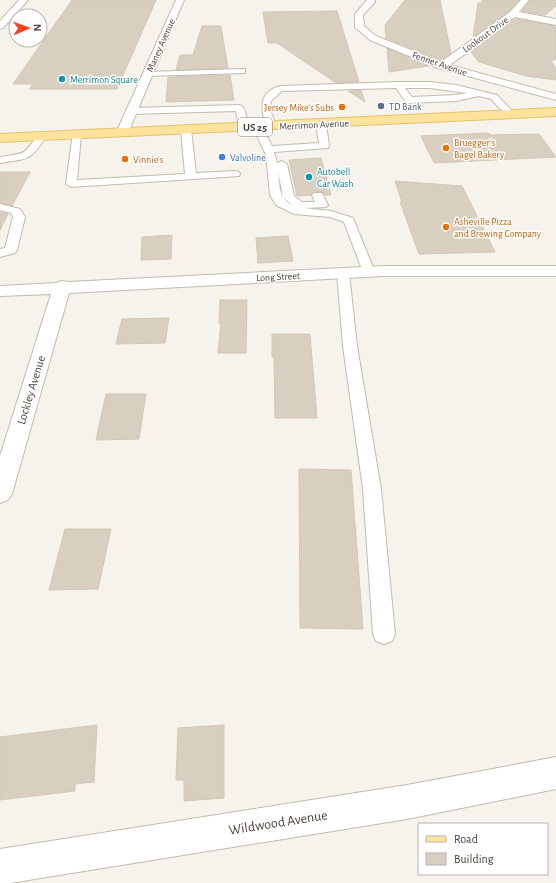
<svg xmlns="http://www.w3.org/2000/svg" width="556" height="883" font-family="'Alegreya Sans',sans-serif">
<style>
.building{fill:#d8cfc1;stroke:#d3c7b4}
.lines{fill:none;stroke-linecap:round;stroke-linejoin:round}
.lane-casing{stroke:#c2bbae;stroke-width:2}
.street-casing{stroke:#c2bbae;stroke-width:2}
.primary-casing{stroke:#e6c16a;stroke-width:2}
.lane{fill:#fff;fill-rule:evenodd}
.street{fill:#fff;fill-rule:evenodd}
.primary{fill:#ffe39c;fill-rule:evenodd}
.culture-dot{fill:#0f9aa8;stroke:#fff;stroke-width:1.5}
.service-dot{fill:#5c6f8a;stroke:#fff;stroke-width:1.5}
.food-dot{fill:#e8710a;stroke:#fff;stroke-width:1.5}
.shop-dot{fill:#3f7fe0;stroke:#fff;stroke-width:1.5}
.labels{text-anchor:middle;stroke-width:3;stroke-linejoin:round;paint-order:stroke}
.far-street-label{font-size:10px;fill:#4b4439;stroke:#fff}
.far-culture-label{font-size:10px;fill:#0d838f;stroke:#fff;text-anchor:start}
.far-service-label{font-size:10px;fill:#4e5e75;stroke:#fff;text-anchor:start}
.far-food-label{font-size:10px;fill:#c56008;stroke:#fff;text-anchor:start}
.far-shop-label{font-size:10px;fill:#366cbe;stroke:#fff;text-anchor:start}
.shield{fill:#fff;stroke:#817c74;stroke-width:1}
.shield-label{font-size:11px;font-weight:bold;fill:#4b4439}
.street-label{font-size:12px;fill:#4b4439;stroke:#fff}
.near-street-label{font-size:14px;fill:#4b4439;stroke:#fff}
</style>
<rect width="100%" height="100%" fill="#f6f3ec"/>
<g class="building">
<polygon points="72,0 156,0 117,89 29,89 33,84 13,84"/>
<polygon points="405,0 440,0 451,53 441,60 386,38 385,25"/>
<polygon points="482,0 519,0 509,11 473,37 478,3 482,3"/>
<polygon points="530,0 556,0 556,6 545,15 522,11"/>
<polygon points="337,11 359,82 336,83 277,43 268,43 263,12"/>
<polygon points="515,19 556,26 556,59 551,61 556,69 556,80 526,76 479,62 471,52"/>
<polygon points="202,26 221,26 228,68 176,70 180,55 193,55"/>
<polygon points="387,48 428,66 389,72"/>
<polygon points="230,75 234,100 166,102 168,77"/>
<polygon points="361,90 365,102 348,91"/>
<polygon points="488,133 490,135 539,134 556,157 434,163 421,136"/>
<polygon points="321,158 331,195 325,195 322,192 314,192 311,195 297,196 289,160"/>
<polygon points="0,172 30,172 12,206 0,203"/>
<polygon points="395,181 462,186 495,252 419,254 400,202 402,202"/>
<polygon points="0,212 8,214 0,230"/>
<polygon points="172,235 171,259 141,260 142,237"/>
<polygon points="288,236 293,261 258,263 256,238"/>
<polygon points="220,300 247,300 246,353 218,353 221,323 219,323"/>
<polygon points="169,318 165,343 116,344 122,319"/>
<polygon points="272,334 309,334 310,335 317,418 275,418 274,357 272,357"/>
<polygon points="106,394 146,394 139,439 96,440"/>
<polygon points="299,469 351,470 363,629 300,628"/>
<polygon points="65,529 111,529 98,589 49,590"/>
<polygon points="97,725 94,782 75,784 75,791 0,800 0,737"/>
<polygon points="224,725 224,798 184,801 184,780 176,780 178,728"/>
</g>
<g class="lines">
<g class="lane-casing">
<g id="lane">
<polygon points="242,69 245,69 245,73 147,76 143,74 147,72"/>
<path d="M399,82h31l26,3 41,10 19,20 -2,2h-6l-17,-18 -12,-3 -23,5 -47,2 -3,-1 -10,-14 -114,3 -11,10 -1,8 6,17 -5,3 -5,-3c-5,-17 -8,-34 14,-40zM405,88h25l37,5 -11,2 -44,2z"/>
<polygon points="240,105 244,108 249,127 244,130 239,127 236,111 131,114 126,111 131,108"/>
<path d="M321,121l5,3 3,22 -1,2 -54,4 3,11 5,-2 5,3 7,32 8,6h13l-3,-7 2,-2h8l6,12 -2,2 -22,1 27,3 22,7 22,54 -1,3h-10l-1,-3 -19,-50 -14,-5 -36,-3 -18,-9 -6,-10 -4,-40 -13,-28 2,-2h6l11,21 47,-3 -3,-19zM278,171l5,26 10,9c-15,-9 -13,-19 -15,-35z"/>
<polygon points="186,127 191,130 196,173 235,171 239,172 240,174 239,176 71,187 66,184 73,133 79,133 81,135 77,180 185,174 181,130"/>
<path d="M41,134l5,3c-17,25 -17,21 -46,26v-6c25,-4 23,-1 38,-22z"/>
<polygon points="0,204 20,209 25,217 17,250 15,253 0,257 0,249 5,248 13,217 11,213 0,210"/>
<polygon points="343,269 348,270 349,273 357,346 381,489 395,634 392,641 384,644 376,641 373,634 363,489 343,346 337,273 338,270"/>
</g>
</g>
<g class="street-casing">
<g id="street">
<polygon points="19,0 28,0 3,28 0,29 0,21"/>
<polygon points="176,0 184,0 128,133 126,136 118,136 116,133"/>
<polygon points="367,0 375,0 375,2 363,15 364,26 376,36 441,62 510,12 521,0 529,0 519,12 556,19 556,25 515,17 450,65 556,94 556,100 438,68 370,40 355,27 355,14"/>
<polygon points="383,266 556,266 556,276 383,276 69,293 12,494 8,500 0,503 0,456 51,294 0,296 0,286 56,283 62,281 68,282"/>
<polygon points="556,757 556,789 407,819 10,883 0,883 0,849 407,785"/>
</g>
</g>
<g class="primary-casing">
<polygon id="primary" points="556,108 556,116 0,142 0,134"/>
</g>
<use href="#lane" class="lane"/>
<use href="#street" class="street"/>
<use href="#primary" class="primary"/>
</g>
<g class="culture-dot">
<circle cx="62" cy="79" r="4"/>
<circle cx="309" cy="177" r="4"/>
</g>
<circle class="service-dot" cx="381" cy="106" r="4"/>
<g class="food-dot">
<circle cx="342" cy="107" r="4"/>
<circle cx="446" cy="148" r="4"/>
<circle cx="125" cy="159" r="4"/>
<circle cx="446" cy="227" r="4"/>
</g>
<circle class="shop-dot" cx="222" cy="157" r="4"/>
<g class="labels">
<g class="far-street-label">
<text transform="translate(485 34) rotate(-36)" y="4">Lookout Drive</text>
<text transform="translate(160 45) rotate(-66)" y="4">Maney Avenue</text>
<text transform="translate(440 63) rotate(19)" y="4">Fenner Avenue</text>
<text transform="translate(314 124) rotate(-3)" y="4">Merrimon Avenue</text>
<text transform="translate(278 276) rotate(-3)" y="4">Long Street</text>
</g>
<g class="far-culture-label">
<text x="70" y="83">Merrimon Square</text>
<text x="317" y="175">Autobell<tspan x="317" dy="12">Car Wash</tspan></text>
</g>
<g class="far-service-label">
<text x="389" y="110">TD Bank</text>
</g>
<g class="far-food-label">
<text x="334" y="111" text-anchor="end">Jersey Mike's Subs</text>
<text x="454" y="146">Bruegger's<tspan x="454" dy="12">Bagel Bakery</tspan></text>
<text x="133" y="163">Vinnie's</text>
<text x="454" y="225">Asheville Pizza<tspan x="454" dy="12">and Brewing Company</tspan></text>
</g>
<g class="far-shop-label">
<text x="230" y="161">Valvoline</text>
</g>
<rect class="shield" x="238" y="118" width="34" height="18" rx="3"/>
<g class="shield-label">
<text x="255" y="131">US 25</text>
</g>
<g class="street-label">
<text transform="translate(31 390) rotate(-73)" y="4">Lockley Avenue</text>
</g>
<g class="near-street-label">
<text transform="translate(278 822) rotate(-9)" y="5">Wildwood Avenue</text>
</g>
</g>
<rect x="418" y="823" width="130" height="52" fill="#ffffff" stroke="#b7b4b0"/>
<rect x="426" y="836" width="20" height="6" fill="#ffe39c" stroke="#b7b4b0"/>
<text x="454" y="843" font-size="12" fill="#4b4439">Road</text>
<rect x="426" y="853" width="20" height="12" fill="#d8cfc1" stroke="#b7b4b0"/>
<text x="454" y="863" font-size="12" fill="#4b4439">Building</text>
<g transform="translate(28 28) rotate(88)"><circle r="19" fill="#ffffff" stroke="#b7b4b0"/>
<path d="M0-3L7 15L0 10L-7 15Z" fill="#fc3f1d"/>
<text y="-6" font-size="11" font-weight="bold" text-anchor="middle" fill="#4b4439">N</text>
</g>
</svg>
